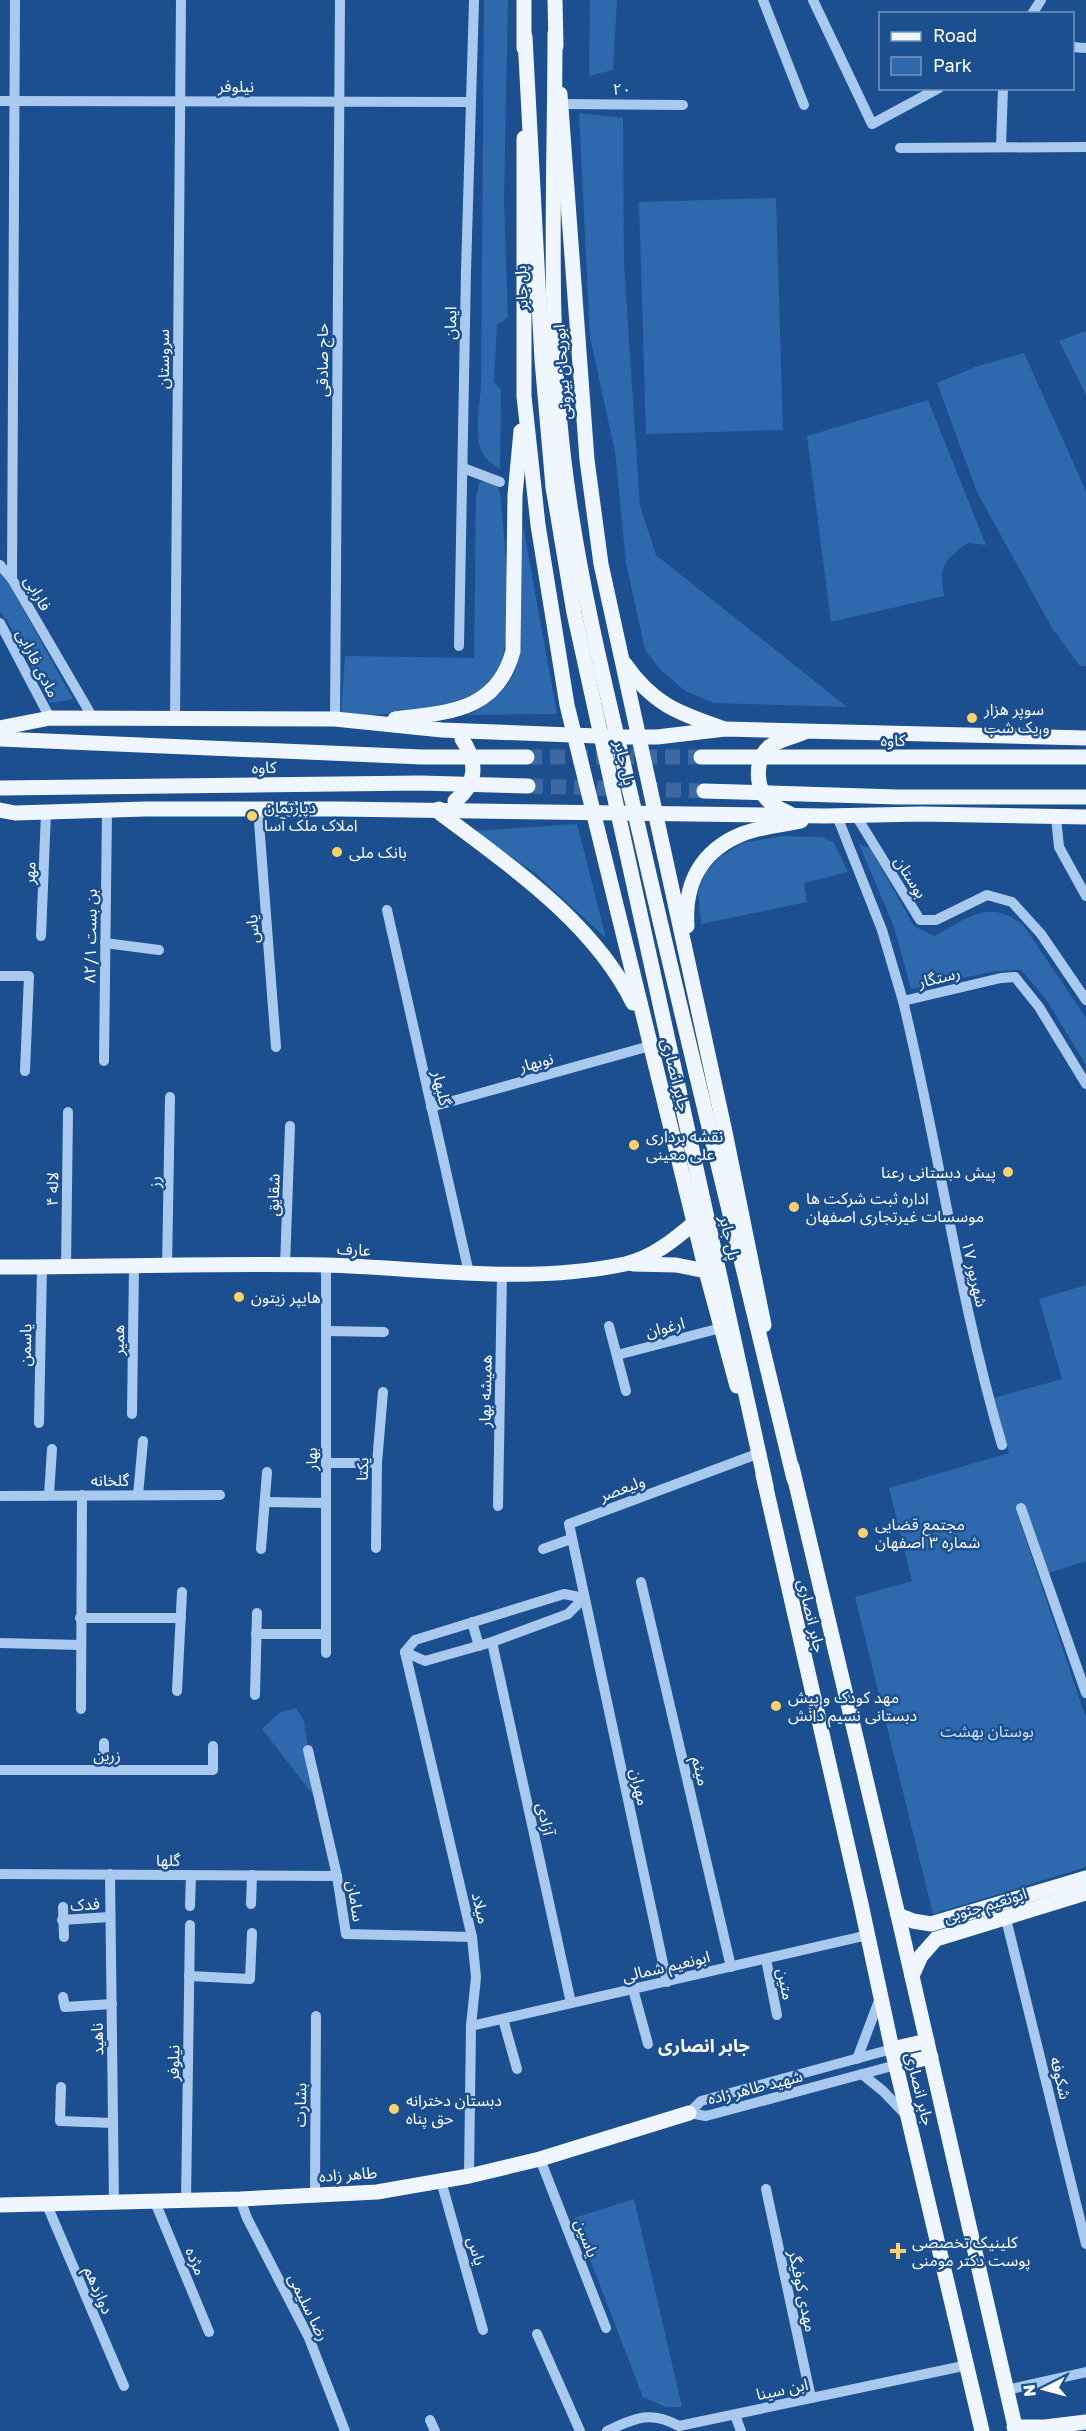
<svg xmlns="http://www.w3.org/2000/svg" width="1086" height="2431" font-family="'Golos Text','Noto Sans Arabic',sans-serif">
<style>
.green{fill:#2e69ad}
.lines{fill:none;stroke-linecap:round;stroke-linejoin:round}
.major-tunnel{stroke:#3d69a0;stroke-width:15;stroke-dasharray:15 8;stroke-linecap:butt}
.minor{stroke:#a9c9ee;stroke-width:10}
.major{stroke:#f0f6ff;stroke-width:15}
.major-bridge{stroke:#f0f6ff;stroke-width:15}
.poi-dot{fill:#ffd166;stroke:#1b4f8f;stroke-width:2}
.labels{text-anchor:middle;stroke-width:5;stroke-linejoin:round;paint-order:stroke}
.street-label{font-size:16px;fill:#fff;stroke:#1b4f8f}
.poi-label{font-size:16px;fill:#fff;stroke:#1b4f8f;text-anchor:start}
.park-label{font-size:16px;fill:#cfe3fa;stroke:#1b4f8f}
.neighbourhood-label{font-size:18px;font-weight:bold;fill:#fff;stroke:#1b4f8f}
</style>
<rect width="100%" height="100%" fill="#1b4f8f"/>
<g class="green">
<path d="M484,0h24l-4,200 4,118 -11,7 -3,57 7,8 -1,79c-5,-4 -11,-7 -15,-12 -13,-17 -5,-51 -4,-71z"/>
<polygon points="590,0 617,0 613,70 589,76"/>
<polygon points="579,113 623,118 624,264 640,506 656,555 847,707 714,703 685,691 661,670 645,650 626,563 615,452 590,337"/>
<polygon points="776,198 783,430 646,434 639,202"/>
<polygon points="1086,331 1086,395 1059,341"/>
<polygon points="1024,353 1086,491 1086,666 1080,666 1052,628 977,492 937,383 975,367"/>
<path d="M928,400l58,145 -18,-2c-26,19 -28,22 -24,53l-113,26 -24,-186z"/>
<path d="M480,482h13l7,9c3,42 18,151 -5,185 -15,21 -44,27 -68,32 -31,6 -55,9 -86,6l4,-58 129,2 2,-162z"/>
<polygon points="521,514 557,714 469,715 489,703 504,689 515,672 521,647"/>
<polygon points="0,573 8,582 73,699 50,703 8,622 0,612"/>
<polygon points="577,824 606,938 536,874 475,831"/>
<polygon points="782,836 822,837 834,843 848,872 804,883 807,902 701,924 698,891 706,872 720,857 742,843"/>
<path d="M859,844l11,4 44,78 20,10c34,-18 55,-39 90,-10l62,92v47l-40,-66 -25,-29 -25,1 -85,18 -17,-62z"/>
<polygon points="1086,1285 1086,1561 1049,1573 1026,1507 1016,1510 1086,1718 1086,1867 933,1914 855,1597 912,1581 889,1488 1009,1453 994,1398 1062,1379 1039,1299"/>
<polygon points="296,1708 304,1721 314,1796 262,1729 279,1713"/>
<polygon points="634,2199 682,2407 666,2407 643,2397 574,2218"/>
</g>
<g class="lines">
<g class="major-tunnel">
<polyline points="527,757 701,757"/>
<polyline points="528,786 704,791"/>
</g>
<g class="minor">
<polyline points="15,0 12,579 93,718"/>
<polyline points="763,0 804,105"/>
<polyline points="813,0 872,124 939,88"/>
<polyline points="1032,14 1041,0"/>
<polyline points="1072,47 1086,48"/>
<polyline points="0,101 471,102"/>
<polyline points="561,104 683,105"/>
<polyline points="1001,146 1003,88"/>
<polyline points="900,148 1086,147"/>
<polyline points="463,468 500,482"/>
<polyline points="0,565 12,579"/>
<polyline points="0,623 50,718"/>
<polyline points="459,646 466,271 474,0"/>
<polyline points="175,719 181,0"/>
<polyline points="335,719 340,0"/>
<polyline points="258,809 276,1047"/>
<polyline points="855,814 920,920 936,920 987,895 1012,902 1041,934 1086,1000"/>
<polyline points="837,816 882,930 903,1001 1001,978 1015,977 1039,1007 1086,1084"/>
<polyline points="1056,817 1059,847 1086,896"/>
<polyline points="387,910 469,1273"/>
<polyline points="41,936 46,812"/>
<polyline points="105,943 159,950"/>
<polyline points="0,976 29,976 25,1071"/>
<path d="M903,1001c36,148 56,298 99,444"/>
<polyline points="104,1061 107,810"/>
<polyline points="431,1107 650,1046"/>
<polyline points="285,1266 290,1126"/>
<polyline points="66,1267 68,1112"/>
<polyline points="167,1267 170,1097"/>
<polyline points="609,1326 626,1391"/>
<polyline points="326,1331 384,1332"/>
<polyline points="617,1355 721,1328"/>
<polyline points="132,1414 134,1267"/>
<polyline points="39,1423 42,1267"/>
<polyline points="326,1463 377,1463"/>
<polyline points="49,1495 52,1449"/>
<polyline points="138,1495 143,1441"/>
<polyline points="0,1496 220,1495"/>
<polyline points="265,1502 326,1503"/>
<polyline points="498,1506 502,1275"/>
<polyline points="1021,1508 1086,1693"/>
<polyline points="376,1548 377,1463 383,1392"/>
<polyline points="261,1549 267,1472"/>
<polyline points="543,1549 571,1539"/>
<polyline points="641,1582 731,1967"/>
<polygon points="564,1594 584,1598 568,1614 492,1642 425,1661 405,1652 415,1640"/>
<polyline points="80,1618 181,1618"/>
<polyline points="472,1622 479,1646"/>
<polyline points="256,1634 326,1634"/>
<polyline points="492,1642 571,2003"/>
<polyline points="0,1643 80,1645"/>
<polyline points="405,1652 472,1937 476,1977 471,2026 469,2176"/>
<polyline points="326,1653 326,1265"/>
<polyline points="177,1691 182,1592"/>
<polyline points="255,1695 257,1613"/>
<polyline points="81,1709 82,1495"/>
<polyline points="104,1743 104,1770"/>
<polyline points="308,1750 337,1876 346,1934 472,1937"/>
<polyline points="0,1770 213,1770 213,1746"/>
<polyline points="0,1874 337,1876"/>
<polyline points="110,1874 114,2203"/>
<polyline points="251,1904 252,1875"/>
<polyline points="190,1906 191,1875"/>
<polyline points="63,1907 64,1937"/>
<polyline points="1006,1919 1086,2244"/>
<polyline points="62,1920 110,1917"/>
<polyline points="766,1959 777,2015"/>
<polyline points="189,1976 250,1979 252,1933"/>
<polyline points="667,1982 569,1524 757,1454"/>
<polyline points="633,1989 648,2044"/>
<polyline points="63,1997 65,2007 112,2004"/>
<polyline points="503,2019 517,2069"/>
<polyline points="471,2026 868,1935"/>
<polyline points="857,2059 880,1998"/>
<polyline points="862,2074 883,2091 906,2115"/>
<polyline points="61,2087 60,2121 113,2123"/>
<polyline points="689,2113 701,2101 892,2049"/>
<polyline points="689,2113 706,2116 896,2065"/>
<polyline points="540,2159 606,2328"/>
<polyline points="441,2181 483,2330"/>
<polyline points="766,2189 811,2398"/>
<polyline points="315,2194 316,2016"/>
<polyline points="240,2199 247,2218 309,2338 345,2431"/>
<polyline points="186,2201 190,1925"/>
<polyline points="155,2202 209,2332"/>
<polyline points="47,2205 124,2386"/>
<polyline points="537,2334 580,2431"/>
<polyline points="1007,2390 1086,2372"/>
<polyline points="735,2415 741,2431"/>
<polyline points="430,2420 435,2431"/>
<path d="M607,2431c28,-13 43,-21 72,-5l289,-61"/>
</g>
<g class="major">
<polyline points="524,0 524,48"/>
<polyline points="555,0 556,46"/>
<polyline points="560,94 587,460 601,564 725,1132 764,1325"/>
<polyline points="524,138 524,396 538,525 567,705 706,1271 737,1386"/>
<path d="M625,664c27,39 52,49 97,64"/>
<path d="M395,719c53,-7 102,-7 118,-68l2,-156 6,-64"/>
<polyline points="0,728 50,718 335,719 442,730 623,737 657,737 725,729 1086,738"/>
<polyline points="0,739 422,757 527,757"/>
<polyline points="701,757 1086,757"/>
<polyline points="0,788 420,783 528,786"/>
<polyline points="704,791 897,797 1086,797"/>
<path d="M439,809l-3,1c71,54 157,111 197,193"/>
<polyline points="0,810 15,813 145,809 340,809 825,816 922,814 1086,817"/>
<path d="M687,926c-3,-43 14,-75 55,-92 17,-7 40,-9 59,-13"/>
<polyline points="633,1264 676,1265 706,1271"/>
<path d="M0,1267c109,0 218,-4 326,-2 100,3 200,20 299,-1 27,-6 49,-24 69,-41"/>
<polyline points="792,1467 898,1915 1016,2431"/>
<polyline points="763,1475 861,1904 892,2049 982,2431"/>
<polyline points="898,1915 913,1921 931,1924 1086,1878"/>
<polyline points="912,1976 921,1956 936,1939 1086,1893"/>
<polyline points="892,2049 927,2041"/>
<polyline points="896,2065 931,2057"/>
<polyline points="0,2205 240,2199 377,2192 469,2176 540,2159 689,2113"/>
<polyline points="1014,2427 1045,2427 1086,2422"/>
</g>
<g class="major-bridge">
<path d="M555,33c0,151 -9,302 12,451 16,120 47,237 74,355 49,214 102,427 153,640"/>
<polyline points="525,37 542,360 553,487 574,613 766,1486"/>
<path d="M455,801c23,-18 22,-39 7,-62"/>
<path d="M792,815c-7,-4 -15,-7 -21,-12 -16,-13 -17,-43 -2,-56 9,-7 25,-10 36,-15"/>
</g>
</g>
<g class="poi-dot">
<circle cx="972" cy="718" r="6"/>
<circle cx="252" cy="816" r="6"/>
<circle cx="337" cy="852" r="6"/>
<circle cx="634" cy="1145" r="6"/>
<circle cx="1008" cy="1172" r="6"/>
<circle cx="794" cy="1207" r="6"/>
<circle cx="239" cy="1297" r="6"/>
<circle cx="863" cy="1533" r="6"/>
<circle cx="776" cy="1706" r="6"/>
<circle cx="394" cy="2109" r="6"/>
<path d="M895 2242h6v6h6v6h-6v6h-6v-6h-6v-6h6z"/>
</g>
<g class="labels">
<g class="street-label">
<text x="236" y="92">نیلوفر</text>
<text x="622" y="95">۲۰</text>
<text transform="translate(521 288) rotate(-92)" y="6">پل جابر</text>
<text transform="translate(450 323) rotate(-89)" y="6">ایمان</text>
<text transform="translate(163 359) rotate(-90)" y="6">سروستان</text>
<text transform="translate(322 360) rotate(-90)" y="6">حاج صادقی</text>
<text transform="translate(562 372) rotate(-94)" y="6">ابوریحان بیرونی</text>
<text transform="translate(38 593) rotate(60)" y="6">فارابی</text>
<text transform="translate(38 663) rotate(63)" y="6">مادی فارابی</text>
<text x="893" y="746">کاوه</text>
<text transform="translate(625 763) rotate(77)" y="6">پل جابر</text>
<text transform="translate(264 767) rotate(-1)" y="6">کاوه</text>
<text transform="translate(29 873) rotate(-87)" y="6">مهر</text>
<text transform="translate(911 877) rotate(58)" y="6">بوستان</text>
<text transform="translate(252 929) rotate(-94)" y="6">یاس</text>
<text transform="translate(90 936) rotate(-89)" y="6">بن بست ۸۲/۱</text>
<text transform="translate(939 977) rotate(-14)" y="6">رستگار</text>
<text transform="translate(536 1062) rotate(-15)" y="6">نوبهار</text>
<text transform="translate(676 1075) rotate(76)" y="6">جابر انصاری</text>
<text transform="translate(442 1088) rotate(77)" y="6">گلبهار</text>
<text transform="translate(154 1182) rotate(-89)" y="6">رز</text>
<text transform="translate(52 1189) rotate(-89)" y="6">لاله ۴</text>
<text transform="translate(273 1195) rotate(-88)" y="6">شقایق</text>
<text transform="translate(730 1238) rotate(78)" y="6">پل جابر</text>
<text transform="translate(354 1249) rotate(3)" y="6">عارف</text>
<text transform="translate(975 1274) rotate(77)" y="6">۱۷ شهریور</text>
<text transform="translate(665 1327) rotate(-14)" y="6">ارغوان</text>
<text transform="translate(118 1340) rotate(-89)" y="6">همیر</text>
<text transform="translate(25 1345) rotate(-89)" y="6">یاسمن</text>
<text transform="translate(485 1391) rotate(-89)" y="6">همیشه بهار</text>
<text transform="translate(311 1459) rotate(-90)" y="6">بهار</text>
<text transform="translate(362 1469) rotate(-88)" y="6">یکتا</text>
<text x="110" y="1486">گلخانه</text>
<text transform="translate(622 1488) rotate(-20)" y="6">ولیعصر</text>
<text transform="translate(812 1616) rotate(77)" y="6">جابر انصاری</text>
<text x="107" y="1761">زرین</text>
<text transform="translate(701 1771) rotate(77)" y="6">میثم</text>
<text transform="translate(640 1787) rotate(78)" y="6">مهران</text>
<text transform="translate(546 1819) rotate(78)" y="6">آزادی</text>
<text x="168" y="1866">گلها</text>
<text transform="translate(356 1901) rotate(81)" y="6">سامان</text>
<text transform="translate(85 1904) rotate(-3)" y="6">فدک</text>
<text transform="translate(985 1905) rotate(-17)" y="6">ابونعیم جنوبی</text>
<text transform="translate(481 1908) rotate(77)" y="6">میلاد</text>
<text transform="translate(666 1966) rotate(-13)" y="6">ابونعیم شمالی</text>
<text transform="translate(786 1984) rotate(79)" y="6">متین</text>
<text transform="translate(97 2039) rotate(-91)" y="6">ناهید</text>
<text transform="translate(173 2063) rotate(-89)" y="6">نیلوفر</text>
<text transform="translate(1061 2078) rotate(76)" y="6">شکوفه</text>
<text transform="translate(755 2087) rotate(-14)" y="6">شهید طاهر زاده</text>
<text transform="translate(920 2089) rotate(76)" y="6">جابر انصاری</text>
<text transform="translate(300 2105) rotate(-89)" y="6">بشارت</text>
<text transform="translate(348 2174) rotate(-4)" y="6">طاهر زاده</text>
<text transform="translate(587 2238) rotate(69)" y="6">یاسین</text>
<text transform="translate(477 2251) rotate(74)" y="6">یاس</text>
<text transform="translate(196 2261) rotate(67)" y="6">مژده</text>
<text transform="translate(99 2290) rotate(67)" y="6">دوازدهم</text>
<text transform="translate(803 2291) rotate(78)" y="6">مهدی کوفیگر</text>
<text transform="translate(309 2307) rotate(64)" y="6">رضا سلیمی</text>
<text transform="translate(782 2389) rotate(-12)" y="6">ابن سینا</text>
</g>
<g class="poi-label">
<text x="984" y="715">سوپر هزار<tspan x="984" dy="18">و یک شب</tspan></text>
<text x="264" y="813">دپارتمان<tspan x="264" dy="18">املاک ملک آسا</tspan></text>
<text x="349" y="858">بانک ملی</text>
<text x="646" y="1142">نقشه برداری<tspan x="646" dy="18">علی معینی</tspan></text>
<text x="996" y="1178" text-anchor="end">پیش دبستانی رعنا</text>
<text x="806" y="1204">اداره ثبت شرکت ها<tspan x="806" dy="18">موسسات غیرتجاری اصفهان</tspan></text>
<text x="251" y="1303">هایپر زیتون</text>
<text x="875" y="1530">مجتمع قضایی<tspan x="875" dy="18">شماره ۳ اصفهان</tspan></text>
<text x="788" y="1703">مهد کودک و پیش<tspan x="788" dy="18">دبستانی نسیم دانش</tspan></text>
<text x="406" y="2106">دبستان دخترانه<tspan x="406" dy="18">حق پناه</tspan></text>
<text x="912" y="2248">کلینیک تخصصی<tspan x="912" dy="18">پوست دکتر مومنی</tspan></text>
</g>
<g class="park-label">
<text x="987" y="1737">بوستان بهشت</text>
</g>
<g class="neighbourhood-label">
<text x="704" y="2052">جابر انصاری</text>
</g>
</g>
<rect x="879" y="12" width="195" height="78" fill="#1b4f8f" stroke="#7695bc" stroke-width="1.5"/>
<rect x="891" y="32" width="30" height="9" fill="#f0f6ff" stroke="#7695bc" stroke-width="1.5"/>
<text x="933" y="42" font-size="18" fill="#ffffff">Road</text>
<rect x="891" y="57" width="30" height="18" fill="#2e69ad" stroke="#7695bc" stroke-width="1.5"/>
<text x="933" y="72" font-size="18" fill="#ffffff">Park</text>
<g transform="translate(1044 2389) rotate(264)" stroke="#1b4f8f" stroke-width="4.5" paint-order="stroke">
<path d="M0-4.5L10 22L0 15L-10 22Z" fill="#ffffff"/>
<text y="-9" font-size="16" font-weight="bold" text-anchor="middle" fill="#ffffff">N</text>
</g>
</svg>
